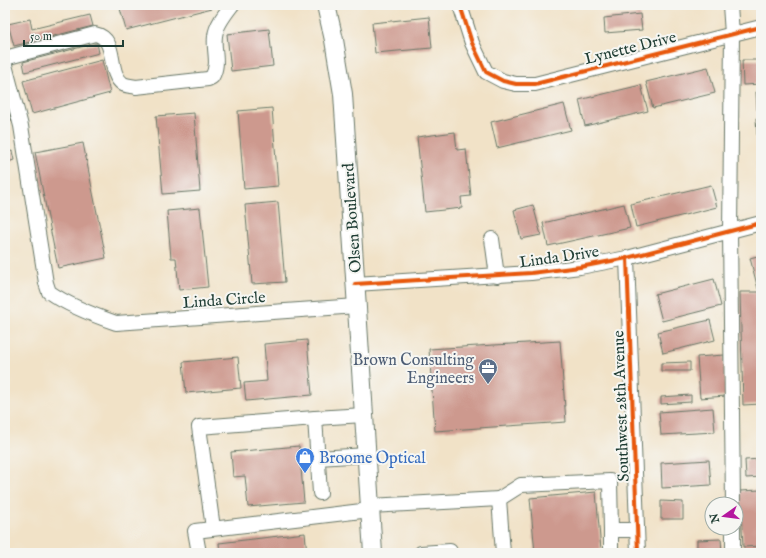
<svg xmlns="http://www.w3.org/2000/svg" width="766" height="558" font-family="'IM FELL English',serif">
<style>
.building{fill:#cd998e}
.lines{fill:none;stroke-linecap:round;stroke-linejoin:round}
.minor-casing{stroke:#687767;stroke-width:16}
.major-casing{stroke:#687767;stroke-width:20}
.minor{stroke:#fff;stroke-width:14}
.major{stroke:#fff;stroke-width:18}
.cycleway-casing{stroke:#f6f6f2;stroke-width:6}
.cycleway{stroke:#e8590c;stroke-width:4}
.labels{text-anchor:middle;stroke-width:4;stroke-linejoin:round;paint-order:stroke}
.street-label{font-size:16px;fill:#1f3d34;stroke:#f6f6f2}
.service-label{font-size:16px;fill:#4e5e75;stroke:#f6f6f2;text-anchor:end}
.shop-label{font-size:16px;fill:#366cbe;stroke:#f6f6f2;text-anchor:start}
</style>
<rect width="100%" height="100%" fill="#f6f6f2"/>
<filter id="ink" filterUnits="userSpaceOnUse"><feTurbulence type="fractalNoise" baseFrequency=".025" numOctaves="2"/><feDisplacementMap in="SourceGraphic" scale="8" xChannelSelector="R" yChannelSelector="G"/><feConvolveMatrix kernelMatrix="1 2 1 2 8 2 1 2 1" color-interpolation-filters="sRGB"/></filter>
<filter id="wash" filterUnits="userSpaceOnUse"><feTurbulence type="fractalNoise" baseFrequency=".012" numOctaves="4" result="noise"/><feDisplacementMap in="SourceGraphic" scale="16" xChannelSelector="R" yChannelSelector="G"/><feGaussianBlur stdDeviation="0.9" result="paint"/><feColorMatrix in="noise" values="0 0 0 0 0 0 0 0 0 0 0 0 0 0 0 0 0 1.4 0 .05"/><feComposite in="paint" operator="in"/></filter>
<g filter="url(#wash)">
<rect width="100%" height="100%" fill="#f1e2c7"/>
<g id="blocks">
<g class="building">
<polygon points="119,5 211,5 212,8 126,30"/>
<polygon points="640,14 642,30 605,33 604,18"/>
<polygon points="90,15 93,26 14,46 8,24 30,19 32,29"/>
<polygon points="429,17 432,48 375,53 372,23"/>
<polygon points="269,29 273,66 231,71 227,34"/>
<polygon points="97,43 99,53 25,72 23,62"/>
<polygon points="102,60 110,93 32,114 23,81"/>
<polygon points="742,60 761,60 761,84 743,85"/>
<polygon points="708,67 715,93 653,108 646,82"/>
<polygon points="641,85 648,111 585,126 579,100"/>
<polygon points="756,92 761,92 761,110 757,110"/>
<polygon points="5,100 11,120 5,122"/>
<polygon points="564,104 571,130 497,148 491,122"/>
<polygon points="272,108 278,186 244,189 238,111"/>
<polygon points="194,113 200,191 163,194 156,116"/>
<polygon points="756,118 761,118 761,136 757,136"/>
<polygon points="455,132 457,150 466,149 471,196 461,197 462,208 425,212 417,137"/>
<polygon points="83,143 106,258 58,268 35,152"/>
<polygon points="758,144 761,144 761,187 759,187"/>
<polygon points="12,151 14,160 5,163 5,153"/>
<polygon points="711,185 717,207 636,227 631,204"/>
<polygon points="278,202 285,282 252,284 245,205"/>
<polygon points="624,204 630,228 548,246 543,223"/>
<polygon points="533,205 541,235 521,239 514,210"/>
<polygon points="200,208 208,287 179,290 176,258 171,258 167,211"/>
<polygon points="761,255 761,288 758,289 750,258"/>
<polygon points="714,279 721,306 662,321 655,294"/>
<polygon points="740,292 761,292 761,404 743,405"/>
<polygon points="710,320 715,340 663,353 658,332"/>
<polygon points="307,340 312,395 246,401 244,383 267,381 264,344"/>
<polygon points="560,341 566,422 435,431 429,349"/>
<polygon points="724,355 726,396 700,398 697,357"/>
<polygon points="238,357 241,388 186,393 183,362"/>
<polygon points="690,362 690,371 661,371 661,363"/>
<polygon points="691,395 691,402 661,404 661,397"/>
<polygon points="713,408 715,432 661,435 659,412"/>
<polygon points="299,446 304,502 248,507 245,476 233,477 231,452"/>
<polygon points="761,459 761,477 746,478 745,460"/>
<polygon points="709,460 711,485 662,488 661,463"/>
<polygon points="761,490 761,546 743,547 740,491"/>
<polygon points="596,492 601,550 565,553 535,553 530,498"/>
<polygon points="661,501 683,502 683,519 661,519"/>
<polygon points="305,533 307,553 220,553 219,543"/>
<polygon points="721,539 722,553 697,553 697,540"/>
</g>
</g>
</g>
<g filter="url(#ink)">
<use href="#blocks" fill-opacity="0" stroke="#687767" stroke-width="1"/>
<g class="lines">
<g class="minor-casing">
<g id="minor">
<polyline points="460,5 472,43 486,72 503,81 516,84 535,84 761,27"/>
<polyline points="730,5 732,34 730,231 733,504"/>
<path d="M5,58l90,-24c24,5 11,38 28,50 4,2 9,2 13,3l72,-8 4,-2c8,-14 1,-26 3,-41 1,-11 10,-22 17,-31"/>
<path d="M5,65l16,61 25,157 3,9c20,14 44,23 67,31l241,-17"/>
<polyline points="492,239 497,276"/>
<polyline points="627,258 638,553"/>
<polyline points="355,284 531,273 580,267 627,258 761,223"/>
<polyline points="315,418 364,415"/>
<polyline points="318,458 367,455"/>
<polyline points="499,499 521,485 610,481 611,530 637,530"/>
<polyline points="370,506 499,499 503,553"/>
<polyline points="213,528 199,427 315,418 320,493"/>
<polyline points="733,528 733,553"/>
<polyline points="199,553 195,531 370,510"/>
<polyline points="421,553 450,551"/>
<polyline points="611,553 611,530"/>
</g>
</g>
<g class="major-casing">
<polyline id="major" points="326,5 334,40 343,94 373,553"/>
</g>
<use href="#minor" class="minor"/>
<use href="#major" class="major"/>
<g class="cycleway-casing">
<g id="cycleway">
<polyline points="460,5 472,43 486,72 503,81 516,84 535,84 761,27"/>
<polyline points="627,258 638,553"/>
<polyline points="355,284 531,273 580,267 627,258 761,223"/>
</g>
</g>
<use href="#cycleway" class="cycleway"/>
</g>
</g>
<defs>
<g id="office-pin" transform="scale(1)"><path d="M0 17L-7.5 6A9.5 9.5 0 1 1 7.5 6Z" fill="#5c6f8a" stroke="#f6f6f2"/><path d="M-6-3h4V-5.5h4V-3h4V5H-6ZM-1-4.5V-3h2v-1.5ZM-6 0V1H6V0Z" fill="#fff"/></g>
<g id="shop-pin" transform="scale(1)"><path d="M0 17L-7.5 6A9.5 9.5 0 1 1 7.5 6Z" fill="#3f7fe0" stroke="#f6f6f2"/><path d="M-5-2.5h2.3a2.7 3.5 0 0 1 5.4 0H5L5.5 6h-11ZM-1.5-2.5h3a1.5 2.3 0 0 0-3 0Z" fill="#fff"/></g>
</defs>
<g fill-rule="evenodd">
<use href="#office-pin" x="488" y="368"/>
<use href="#shop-pin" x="305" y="457"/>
</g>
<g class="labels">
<g class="street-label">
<text transform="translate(630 47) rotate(-14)" y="6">Lynette Drive</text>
<text transform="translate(351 218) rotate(-94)" y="6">Olsen Boulevard</text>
<text transform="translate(559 256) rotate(-8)" y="6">Linda Drive</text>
<text transform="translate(224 299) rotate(-4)" y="6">Linda Circle</text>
<text transform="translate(620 406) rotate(-92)" y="6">Southwest 28th Avenue</text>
</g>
<g class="service-label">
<text x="474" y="365">Brown Consulting<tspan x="474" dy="18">Engineers</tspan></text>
</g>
<g class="shop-label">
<text x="319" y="463">Broome Optical</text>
</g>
</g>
<rect width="766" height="558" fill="none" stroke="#f6f6f2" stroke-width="20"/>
<g transform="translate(724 516) rotate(256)"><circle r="19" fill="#f6f6f2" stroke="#a0aca6"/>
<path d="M0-3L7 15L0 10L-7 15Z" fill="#b5179e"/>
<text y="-6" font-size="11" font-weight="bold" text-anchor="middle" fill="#1f3d34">N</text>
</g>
<path d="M24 40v6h99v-6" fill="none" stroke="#1f3d34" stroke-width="2"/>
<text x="30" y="40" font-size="12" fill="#1f3d34" stroke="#f6f6f2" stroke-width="3" paint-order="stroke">50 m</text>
</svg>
